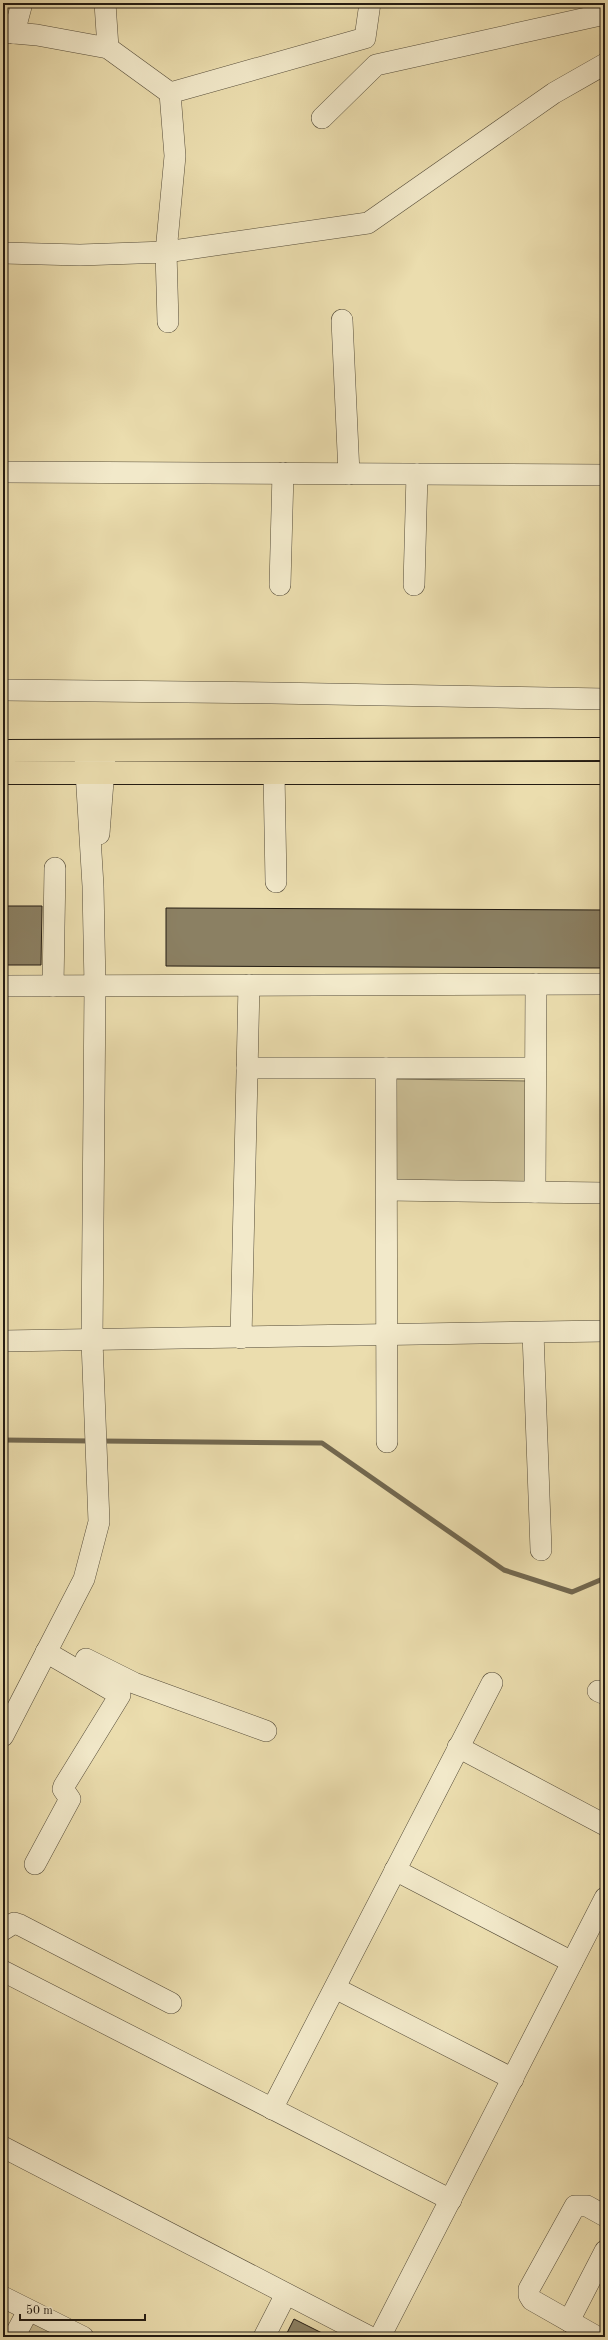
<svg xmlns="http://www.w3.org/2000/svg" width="608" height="2340" font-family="'Old Standard TT',serif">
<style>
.green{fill:#c9bc93;stroke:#766c52}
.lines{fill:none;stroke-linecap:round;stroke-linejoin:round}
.stream{stroke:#726850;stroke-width:5}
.building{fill:#8b8063;stroke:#231b12}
.minor-casing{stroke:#554c39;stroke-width:22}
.major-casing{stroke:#231b12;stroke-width:24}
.minor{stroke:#f2e9ca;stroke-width:21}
.major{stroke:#ebddae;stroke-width:22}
</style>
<rect width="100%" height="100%" fill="#ebddae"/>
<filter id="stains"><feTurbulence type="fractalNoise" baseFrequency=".005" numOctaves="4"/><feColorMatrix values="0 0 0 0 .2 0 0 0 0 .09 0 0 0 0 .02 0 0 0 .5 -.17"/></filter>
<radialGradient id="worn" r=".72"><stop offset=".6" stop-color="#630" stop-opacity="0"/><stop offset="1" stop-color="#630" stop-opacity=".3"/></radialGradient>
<g class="green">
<polygon points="396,1079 527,1081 526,1184 395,1182"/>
<polygon points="31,2322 60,2337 23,2337"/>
</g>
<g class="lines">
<g class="stream">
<polyline points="3,1440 91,1441"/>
<polyline points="101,1441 322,1443 504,1570 572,1592 605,1578"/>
</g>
</g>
<g class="building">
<polygon points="3,906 42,906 41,965 3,965"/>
<polygon points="166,908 605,910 605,968 166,966"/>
<polygon points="294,2319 330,2337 285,2337"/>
</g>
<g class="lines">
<g class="minor-casing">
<g id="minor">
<polyline points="105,3 108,48"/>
<polyline points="370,3 365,38 170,93 175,156 166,252 368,223 554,93 605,64"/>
<polyline points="3,32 37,35 108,48 170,93"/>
<polyline points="14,33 22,3"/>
<polyline points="322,118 376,65 605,14"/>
<polyline points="3,253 80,255 166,252 168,322"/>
<polyline points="342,320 349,474"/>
<polyline points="3,472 605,475"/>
<polyline points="280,585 283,473"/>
<polyline points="414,585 417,474"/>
<polyline points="3,690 272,693 605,699"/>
<polyline points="274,773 276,882"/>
<polyline points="99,834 105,755"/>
<polyline points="3,986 605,984"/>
<polyline points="53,986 55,868"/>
<polyline points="247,1068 535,1068"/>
<polyline points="386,1068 387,1442"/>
<polyline points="387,1190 605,1193"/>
<polyline points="535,1192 536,984"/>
<polyline points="533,1333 541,1550"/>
<polyline points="241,1338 249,985"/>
<polyline points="3,1341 605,1331"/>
<polyline points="86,1659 134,1683 266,1731"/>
<polyline points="598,1691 605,1694"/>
<polyline points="3,1736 84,1579 99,1522 92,1341 95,986 93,886 85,755"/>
<polyline points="458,1747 605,1825"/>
<polyline points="35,1864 70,1799 63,1789 64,1786 120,1695 46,1652"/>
<polyline points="395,1870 572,1962"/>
<polyline points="3,1930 14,1923 20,1925 171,2003"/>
<polyline points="3,1971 451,2200"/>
<polyline points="335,1988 513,2079"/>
<polyline points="272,2109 492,1683"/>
<polyline points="3,2147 370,2337"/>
<polyline points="3,2297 83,2337"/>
<polyline points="569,2321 605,2251"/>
<polyline points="14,2337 28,2311"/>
<polyline points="264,2337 286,2294"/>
<polyline points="380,2337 605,1898"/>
<polyline points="597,2337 532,2300 529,2295 529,2289 575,2206 587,2206 605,2216"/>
</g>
</g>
<g class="major-casing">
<g id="major">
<polyline points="3,751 605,749"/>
<polyline points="3,773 605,773"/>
</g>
</g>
<use href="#minor" class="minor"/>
<use href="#major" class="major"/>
</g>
<rect width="608" height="2340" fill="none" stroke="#ebddae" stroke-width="16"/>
<rect x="4" y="4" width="600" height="2332" fill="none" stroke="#231b12" stroke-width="2"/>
<rect x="8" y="8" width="592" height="2324" fill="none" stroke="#231b12"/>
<path d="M20 2314v6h125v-6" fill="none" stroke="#231b12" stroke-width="2"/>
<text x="26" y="2314" font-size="12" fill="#231b12" stroke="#f2e9ca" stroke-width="3" paint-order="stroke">50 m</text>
<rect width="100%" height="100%" filter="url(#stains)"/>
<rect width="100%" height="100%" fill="url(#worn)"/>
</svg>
